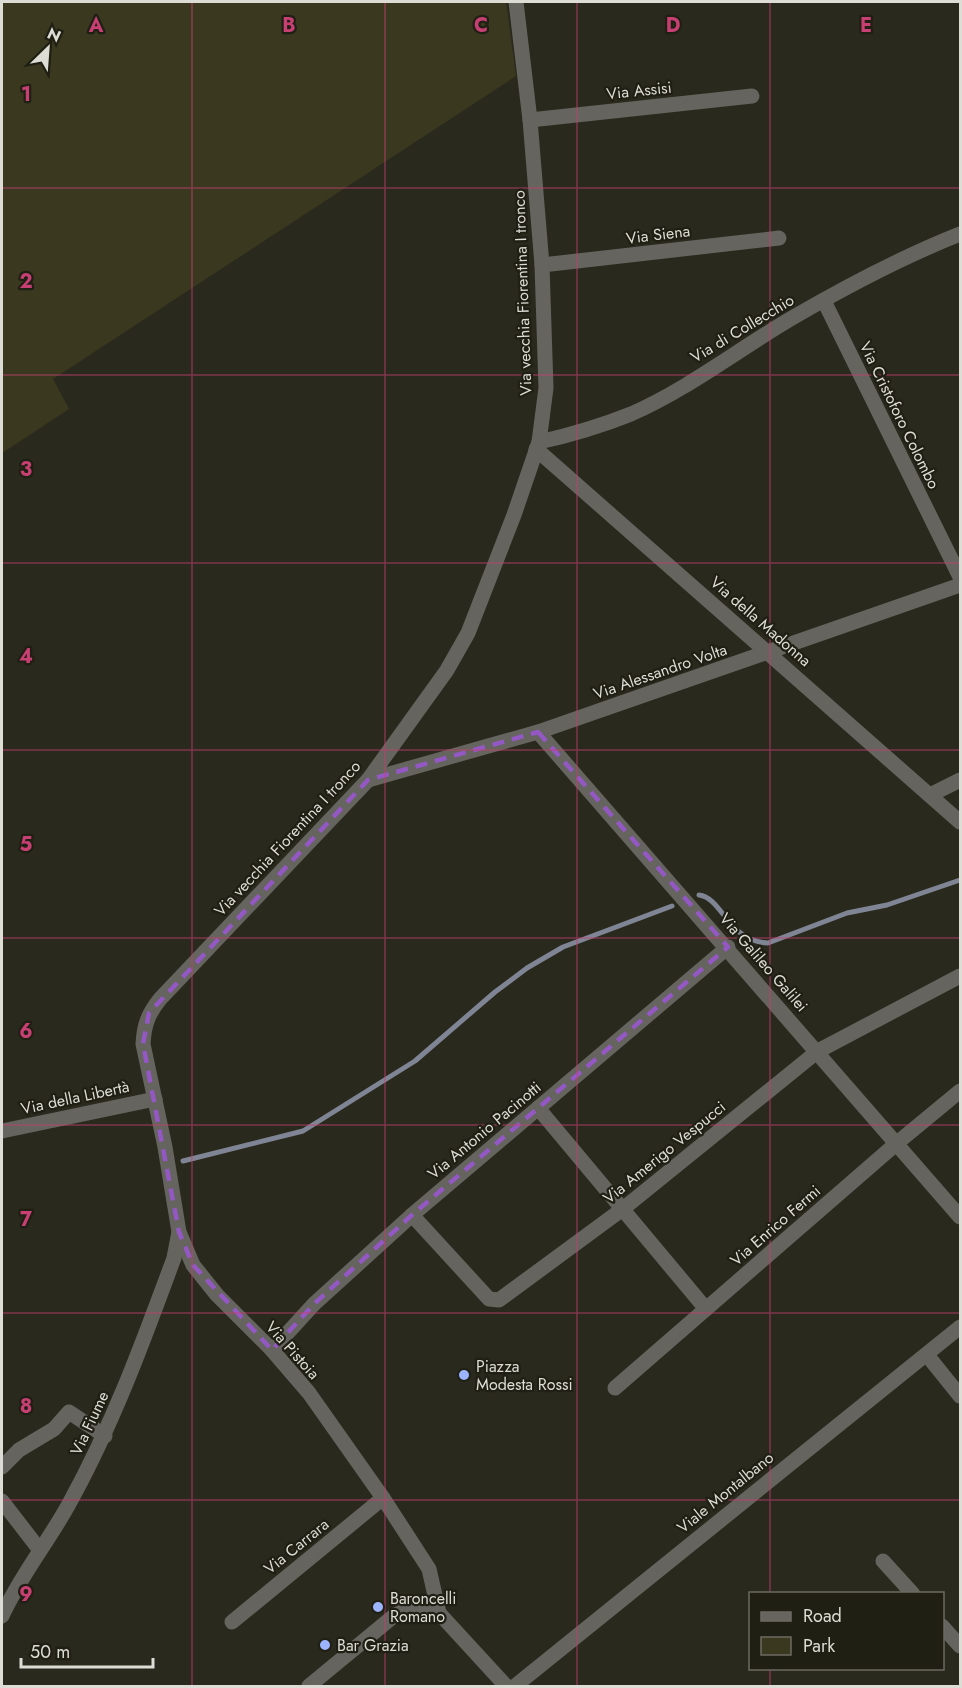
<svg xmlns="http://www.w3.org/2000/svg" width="962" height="1688" font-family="Jost,sans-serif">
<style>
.green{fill:#3a3920}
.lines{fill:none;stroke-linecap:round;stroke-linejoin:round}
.stream{stroke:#7f8594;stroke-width:5}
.minor{stroke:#65645e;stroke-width:15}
.tertiary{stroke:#65645e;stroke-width:15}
.marked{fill:none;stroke:#9458c4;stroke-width:4.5;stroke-dasharray:12 8;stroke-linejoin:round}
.grid{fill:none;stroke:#c73f73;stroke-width:1.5;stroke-opacity:0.55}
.poi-dot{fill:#9cb4fd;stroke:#201f14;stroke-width:2}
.labels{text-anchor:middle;stroke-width:4.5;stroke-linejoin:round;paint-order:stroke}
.street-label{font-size:16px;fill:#ddddd5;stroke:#201f14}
.poi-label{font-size:16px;fill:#ddddd5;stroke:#201f14;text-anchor:start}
.grid-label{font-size:20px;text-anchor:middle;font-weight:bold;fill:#c73f73;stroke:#201f14;stroke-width:4.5;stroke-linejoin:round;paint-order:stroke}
</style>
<rect width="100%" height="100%" fill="#2a291d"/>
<polygon class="green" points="2,2 506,2 516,76 53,379 69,409 2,453"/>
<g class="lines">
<g class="stream">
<path d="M699,895c24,3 28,46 69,48l79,-30 40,-8 73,-25"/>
<polyline points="183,1161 303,1131 415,1061 495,992 527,968 563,947 672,906"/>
</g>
<g class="minor">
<polyline points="530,120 752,96"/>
<polyline points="542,265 779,238"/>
<polyline points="824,301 960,577"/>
<path d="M539,442c32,-7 62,-16 92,-28 57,-25 108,-65 161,-96 55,-32 110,-61 168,-84"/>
<polyline points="538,732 960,1217"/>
<polyline points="368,780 538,732 960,585"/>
<polyline points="932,794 960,780"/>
<polyline points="538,1108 706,1309"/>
<polyline points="412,1215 489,1299 499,1300 624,1208 818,1051 960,976"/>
<polyline points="272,1350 314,1304 412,1215 728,947"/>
<polyline points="615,1388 897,1143 960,1091"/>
<polyline points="2,1467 19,1450 54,1429 69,1412 105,1436"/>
<polyline points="2,1501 39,1549"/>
<polyline points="883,1561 913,1594"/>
<polyline points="232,1622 383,1498"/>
<polyline points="942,1626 960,1646"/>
</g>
<g class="tertiary">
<polyline points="536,449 960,822"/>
<polyline points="2,1131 155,1099"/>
<polyline points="927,1355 960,1396"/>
<path d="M439,1613l-10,-44 -46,-71 -74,-105 -37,-43 -55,-55 -24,-30 -14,-33 -14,-85 -22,-103c1,-19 5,-30 17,-45l208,-219 79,-110 21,-37 46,-118 25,-73 7,-54 -4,-123 -12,-145 -14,-118"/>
<path d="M2,1616c18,-40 47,-75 68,-114 43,-78 73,-160 104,-244l5,-26"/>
<polyline points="309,1686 395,1615 417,1605 439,1613 506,1686"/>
<polyline points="515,1686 960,1327"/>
</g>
</g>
<path class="marked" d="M538,732l190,215 -316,268 -98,89 -42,46 -79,-85 -14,-33 -36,-188 6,-31 219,-233z"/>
<path class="grid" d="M192,2v1684M385,2v1684M577,2v1684M770,2v1592M2,188h958M2,375h958M2,563h958M2,750h958M2,938h958M2,1125h958M2,1313h958M2,1500h958M770,1668v18"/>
<g class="poi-dot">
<circle cx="464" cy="1375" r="6"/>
<circle cx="378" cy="1607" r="6"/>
<circle cx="325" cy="1645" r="6"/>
</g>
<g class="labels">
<g class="street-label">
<text transform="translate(639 90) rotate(-6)" y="6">Via Assisi</text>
<text transform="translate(658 234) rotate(-7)" y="6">Via Siena</text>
<text transform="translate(522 293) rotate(-92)" y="6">Via vecchia Fiorentina I tronco</text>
<text transform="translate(742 328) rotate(-31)" y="6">Via di Collecchio</text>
<text transform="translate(900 415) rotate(64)" y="6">Via Cristoforo Colombo</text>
<text transform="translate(761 621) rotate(41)" y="6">Via della Madonna</text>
<text transform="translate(660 671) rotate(-19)" y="6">Via Alessandro Volta</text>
<text transform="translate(287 838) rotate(-47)" y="6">Via vecchia Fiorentina I tronco</text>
<text transform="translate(764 962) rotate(49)" y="6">Via Galileo Galilei</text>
<text transform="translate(75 1097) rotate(-12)" y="6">Via della Libertà</text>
<text transform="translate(484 1130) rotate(-40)" y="6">Via Antonio Pacinotti</text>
<text transform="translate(664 1152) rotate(-39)" y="6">Via Amerigo Vespucci</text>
<text transform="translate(775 1225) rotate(-41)" y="6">Via Enrico Fermi</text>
<text transform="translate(293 1350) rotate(48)" y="6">Via Pistoia</text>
<text transform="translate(89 1423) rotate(-65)" y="6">Via Fiume</text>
<text transform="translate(725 1492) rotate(-39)" y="6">Viale Montalbano</text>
<text transform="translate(296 1546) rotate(-39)" y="6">Via Carrara</text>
</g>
<g class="poi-label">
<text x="476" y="1372">Piazza<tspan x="476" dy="18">Modesta Rossi</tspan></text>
<text x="390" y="1604">Baroncelli<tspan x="390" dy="18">Romano</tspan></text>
<text x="337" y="1651">Bar Grazia</text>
</g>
</g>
<g class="grid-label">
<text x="96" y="32">A</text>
<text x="289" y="32">B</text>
<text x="481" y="32">C</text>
<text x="673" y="32">D</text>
<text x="866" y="32">E</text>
<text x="26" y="101">1</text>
<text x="26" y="288">2</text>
<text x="26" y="476">3</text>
<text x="26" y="663">4</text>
<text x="26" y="851">5</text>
<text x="26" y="1038">6</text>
<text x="26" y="1226">7</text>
<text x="26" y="1413">8</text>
<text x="26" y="1601">9</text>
</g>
<rect width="962" height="1688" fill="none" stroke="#ddddd5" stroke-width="6"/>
<rect x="749" y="1592" width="195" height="78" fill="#201f14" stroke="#6c6b61" stroke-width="1.5"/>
<rect x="761" y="1612" width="30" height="9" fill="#65645e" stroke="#6c6b61" stroke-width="1.5"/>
<text x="803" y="1622" font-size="18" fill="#ddddd5">Road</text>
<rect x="761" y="1637" width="30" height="18" fill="#3a3920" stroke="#6c6b61" stroke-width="1.5"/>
<text x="803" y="1652" font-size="18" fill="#ddddd5">Park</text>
<g transform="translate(48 48) rotate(25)" stroke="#201f14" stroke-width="4.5" paint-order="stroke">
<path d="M0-4.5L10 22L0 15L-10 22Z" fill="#ddddd5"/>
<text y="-9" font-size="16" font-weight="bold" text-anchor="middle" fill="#ddddd5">N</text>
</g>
<path d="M21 1658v9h132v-9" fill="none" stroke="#ddddd5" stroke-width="3"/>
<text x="30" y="1658" font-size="18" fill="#ddddd5" stroke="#201f14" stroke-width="4.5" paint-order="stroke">50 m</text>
</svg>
